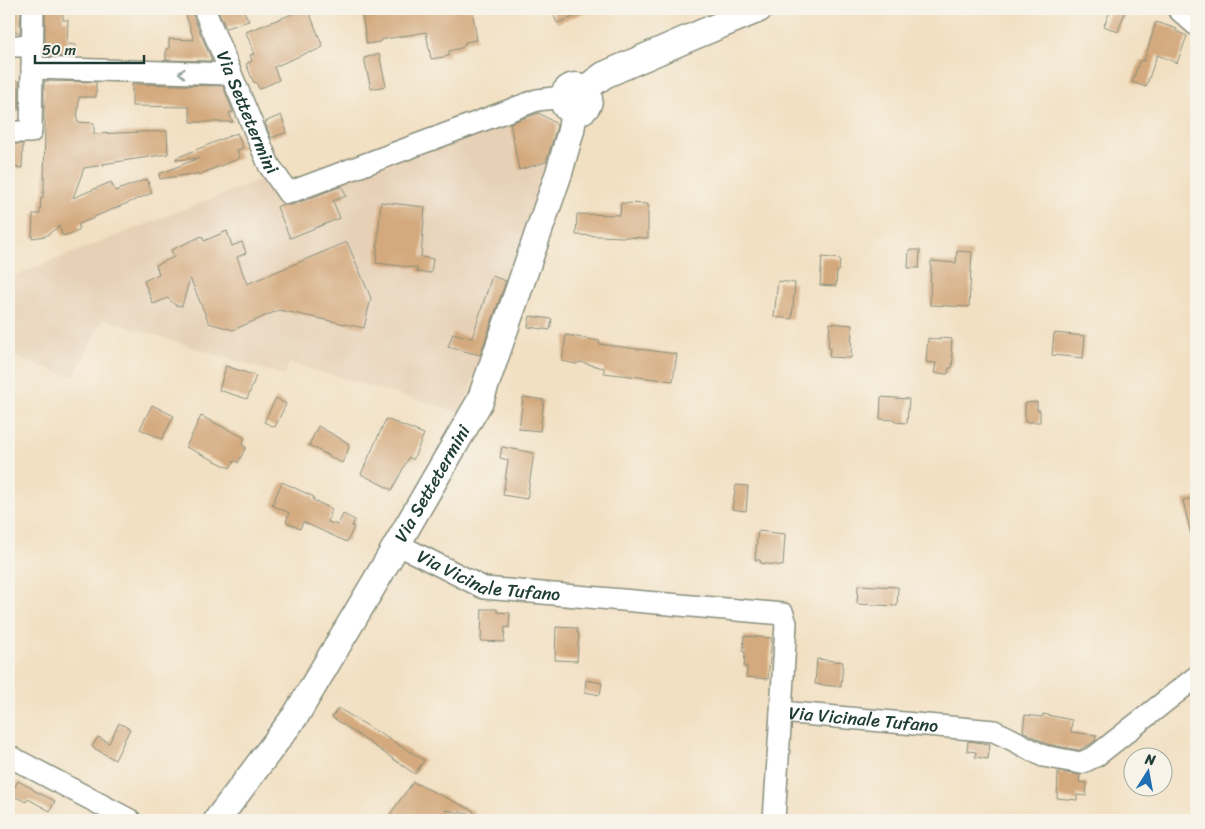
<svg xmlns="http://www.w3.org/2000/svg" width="1205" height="829" font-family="Sriracha,sans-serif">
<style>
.built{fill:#e6d0b6}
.building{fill:#d3a97d}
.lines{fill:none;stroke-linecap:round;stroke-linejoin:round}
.minor-casing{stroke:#888e7c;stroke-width:24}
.major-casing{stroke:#888e7c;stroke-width:29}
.minor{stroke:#fff;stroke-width:21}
.major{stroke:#fff;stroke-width:26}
.oneway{stroke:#8f9e9a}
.labels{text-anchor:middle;stroke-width:4;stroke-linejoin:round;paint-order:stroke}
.street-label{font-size:18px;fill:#1f3d34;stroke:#f7f3e8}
</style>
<rect width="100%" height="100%" fill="#f7f3e8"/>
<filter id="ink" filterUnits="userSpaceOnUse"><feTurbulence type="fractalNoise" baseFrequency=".02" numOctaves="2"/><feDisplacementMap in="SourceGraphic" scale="10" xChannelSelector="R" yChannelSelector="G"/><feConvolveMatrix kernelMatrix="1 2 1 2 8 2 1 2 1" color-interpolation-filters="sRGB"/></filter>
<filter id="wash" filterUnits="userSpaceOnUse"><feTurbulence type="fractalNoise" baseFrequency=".0096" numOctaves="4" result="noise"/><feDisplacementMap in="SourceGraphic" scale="20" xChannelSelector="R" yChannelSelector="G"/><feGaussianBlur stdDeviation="1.12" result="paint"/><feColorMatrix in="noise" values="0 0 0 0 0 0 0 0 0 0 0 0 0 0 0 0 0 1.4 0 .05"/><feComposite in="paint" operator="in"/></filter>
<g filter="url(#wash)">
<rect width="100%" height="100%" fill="#f2e0c3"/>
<polygon class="built" points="539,110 560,126 481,363 460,412 289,363 285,376 103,319 73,377 9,355 9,278 266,177 278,207 340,181"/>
<g id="blocks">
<g class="building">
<polygon points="9,9 21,9 20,32 9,32"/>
<polygon points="45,9 63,9 63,20 68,20 67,44 76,45 76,57 45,56"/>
<polygon points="184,9 192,9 192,14 212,61 166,60 166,49 169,49 169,39 194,40"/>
<polygon points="217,9 243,9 249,21 226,28"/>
<polygon points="305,9 308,9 323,47 310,53 309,52 274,67 279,80 259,89 256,82 254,83 246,64 252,61 250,55 254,54 246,32"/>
<polygon points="373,9 472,9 477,40 465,42 465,45 461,48 449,51 449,56 431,59 426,32 380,40 380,42 367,44 362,15 373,13"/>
<polygon points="562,9 592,9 592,10 557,23 553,13"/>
<polygon points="1111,9 1126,9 1118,32 1104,26"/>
<polygon points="1156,22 1177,29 1176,31 1187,36 1177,63 1157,55 1146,87 1132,82 1140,60 1144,61"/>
<polygon points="379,54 386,86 371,89 364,58"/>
<polygon points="9,80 19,81 19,110 9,110"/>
<polygon points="44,81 96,82 96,97 79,97 77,122 94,123 94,134 167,131 168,154 103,164 104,165 84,168 73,198 111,182 115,191 147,179 152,193 94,217 94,218 79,224 79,231 63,236 59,226 46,236 32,238 33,214 40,214 41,198 43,198 43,192 44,192 45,121 44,121"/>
<polygon points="132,84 223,86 233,112 229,113 233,122 191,122 189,107 132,106"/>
<polygon points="539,113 555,123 557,126 546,162 519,170 510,123"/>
<polygon points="281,115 287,132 271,138 265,122"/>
<polygon points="237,133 243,148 237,150 240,158 198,175 198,173 193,175 192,174 160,179 159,174 199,158 176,160 176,158"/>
<polygon points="9,144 23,144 22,168 9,167"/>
<polygon points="342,186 346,196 333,201 340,218 290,238 277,207 283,204 287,205 292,205"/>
<polygon points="381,202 425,207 421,257 433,259 431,273 417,272 417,268 376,263"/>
<polygon points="621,203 648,204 648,238 576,235 577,214 620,215"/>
<polygon points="227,231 232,246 242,242 246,253 237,257 247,284 347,242 371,298 364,328 279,310 233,330 209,323 190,278 182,306 175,305 168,298 153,304 144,281 159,274 156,265 174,257 171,250 202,236 204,241"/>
<polygon points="909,250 920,250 919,268 908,268"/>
<polygon points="957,251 972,252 969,307 930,305 931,261 956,263"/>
<polygon points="822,257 840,259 839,271 837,271 836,286 820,285"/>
<polygon points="492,276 506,281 480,355 448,347 453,333 472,338"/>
<polygon points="778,281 795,283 792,319 774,317"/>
<polygon points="530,316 552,319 550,330 528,327"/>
<polygon points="830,323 852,325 851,358 829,357 830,348 828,348"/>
<polygon points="1054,333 1085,336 1083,358 1052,355"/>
<polygon points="566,335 600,341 599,344 677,354 673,381 604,373 604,368 580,362 576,364 562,361"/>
<polygon points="928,338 940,340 940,338 952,339 951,351 952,352 952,356 953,356 952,368 949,368 948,374 934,373 936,363 926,362"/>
<polygon points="226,366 256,376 247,399 219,390"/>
<polygon points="523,397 544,400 540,431 519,429"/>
<polygon points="881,397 909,399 907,423 895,422 895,420 880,419"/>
<polygon points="276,398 286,404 275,427 264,422"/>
<polygon points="1037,402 1037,410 1040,410 1040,422 1025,422 1025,403"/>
<polygon points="152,405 174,416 162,439 140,429"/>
<polygon points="201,416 245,438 242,445 246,447 238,463 235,460 230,468 186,447"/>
<polygon points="386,419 424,434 413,460 409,457 392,490 361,474"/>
<polygon points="318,426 348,443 349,447 347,453 342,463 309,445"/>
<polygon points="502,447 534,453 527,499 503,495 508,460 500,458"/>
<polygon points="282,482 314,497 313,500 332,509 328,522 338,525 343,514 355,520 352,526 354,527 347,542 303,522 300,529 286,522 289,513 272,505"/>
<polygon points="736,485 748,486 746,511 732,509"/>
<polygon points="1196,498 1196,535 1191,535 1183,500"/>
<polygon points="758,531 785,534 783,566 761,563 760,560 755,560"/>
<polygon points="858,585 898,587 897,606 857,604"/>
<polygon points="482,609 497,609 497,612 510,613 509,628 505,627 504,642 481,641"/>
<polygon points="556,627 577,628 577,633 579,633 577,661 555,660"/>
<polygon points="744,636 772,638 768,679 746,677 747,667 744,667 745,652 743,652"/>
<polygon points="817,659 843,662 841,687 815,684"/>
<polygon points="586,680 602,683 600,695 585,692"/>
<polygon points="338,708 424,760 415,774 332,717"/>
<polygon points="1043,714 1072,720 1071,732 1096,735 1095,741 1089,745 1079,750 1047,744 1023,731 1025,715 1042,717"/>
<polygon points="119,723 130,729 115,760 92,747 98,737 109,743"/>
<polygon points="968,741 990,744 988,759 975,757 976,752 967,751"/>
<polygon points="1058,772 1080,775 1079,782 1087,783 1086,796 1077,795 1077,800 1057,798"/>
<polygon points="18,781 33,789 33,790 55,801 50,811 28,799 26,802 12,795 14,791 13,790"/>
<polygon points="413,782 474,811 473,815 446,810 443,820 386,820"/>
</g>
</g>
</g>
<g filter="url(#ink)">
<use href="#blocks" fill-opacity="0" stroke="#888e7c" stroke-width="1"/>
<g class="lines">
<g class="minor-casing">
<g id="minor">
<path id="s1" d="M204,9l65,156 19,28 249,-93 26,-3"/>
<polyline points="1178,9 1196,25"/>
<polyline points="9,46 32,46"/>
<polyline points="32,68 230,74"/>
<polyline points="9,132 31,132 33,9"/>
<path id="s2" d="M397,544l87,44 299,26 3,9 -5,89 213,19 15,7 34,18 38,7 15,-7 100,-79"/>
<polyline points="9,756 130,820"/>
<polyline points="774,820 781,712"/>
</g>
</g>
<g class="major-casing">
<g id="major">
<circle cx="576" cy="99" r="13"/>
<polyline points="585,89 604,75 687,39 759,9"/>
<path id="s3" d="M217,820l79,-105 81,-136 103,-178 79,-228 12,-43 3,-18"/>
</g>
</g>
<use href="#minor" class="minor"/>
<use href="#major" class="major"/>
</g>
<defs><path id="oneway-chevron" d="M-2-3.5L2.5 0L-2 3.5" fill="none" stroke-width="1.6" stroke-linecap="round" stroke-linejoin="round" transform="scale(1.25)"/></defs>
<use class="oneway" href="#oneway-chevron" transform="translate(182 73) rotate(-178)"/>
</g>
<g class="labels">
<g class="street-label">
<text dy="6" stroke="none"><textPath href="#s1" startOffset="112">Via Settetermini</textPath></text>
<text dy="6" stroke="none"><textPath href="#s3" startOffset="400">Via Settetermini</textPath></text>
<text dy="6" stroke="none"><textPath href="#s2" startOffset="99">Via Vicinale Tufano</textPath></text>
<text dy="6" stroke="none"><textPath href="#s2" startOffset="579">Via Vicinale Tufano</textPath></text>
</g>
</g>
<rect width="1205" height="829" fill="none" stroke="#f7f3e8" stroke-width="30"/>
<g transform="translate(1148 772) rotate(11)"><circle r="24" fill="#f7f3e8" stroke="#a1aaa0"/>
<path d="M0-4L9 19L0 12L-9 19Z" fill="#1f6fb2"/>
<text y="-8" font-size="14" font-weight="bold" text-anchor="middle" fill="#1f3d34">N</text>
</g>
<path d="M35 55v8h109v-8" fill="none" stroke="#1f3d34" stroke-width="2.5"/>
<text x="42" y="55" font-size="15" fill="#1f3d34" stroke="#f7f3e8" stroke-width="4" paint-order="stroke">50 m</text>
</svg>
